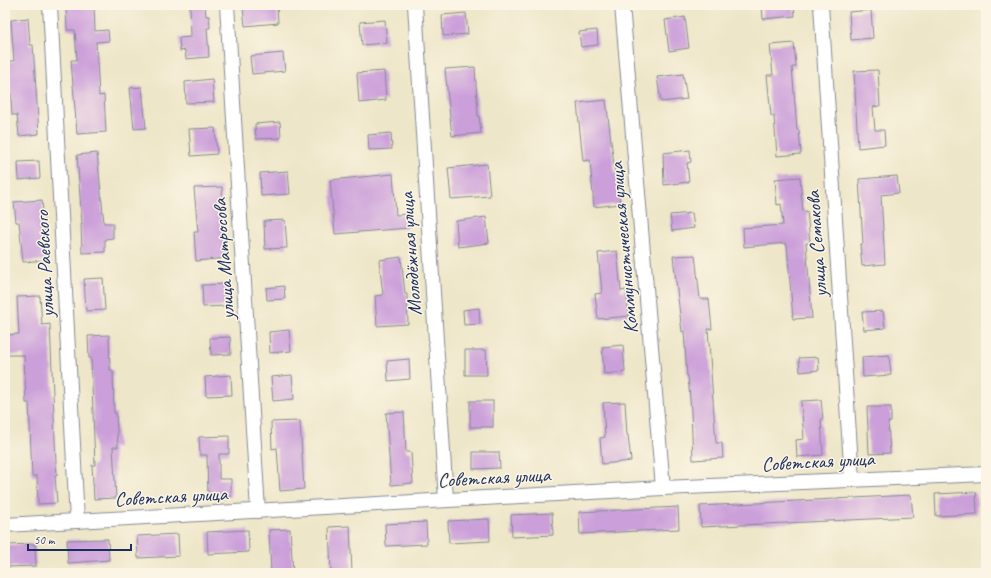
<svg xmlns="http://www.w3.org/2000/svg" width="991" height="578" font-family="Caveat,sans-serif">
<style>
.building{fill:#cb9fda}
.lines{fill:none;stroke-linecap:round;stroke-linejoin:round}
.minor-casing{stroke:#848a93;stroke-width:16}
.minor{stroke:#fff;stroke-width:14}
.labels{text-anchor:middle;stroke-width:3;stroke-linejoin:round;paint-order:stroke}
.street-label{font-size:20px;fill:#1b2f5e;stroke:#fcf5e5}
</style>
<rect width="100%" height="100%" fill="#fcf5e5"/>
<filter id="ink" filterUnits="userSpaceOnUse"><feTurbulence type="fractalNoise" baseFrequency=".025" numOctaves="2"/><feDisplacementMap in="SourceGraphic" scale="8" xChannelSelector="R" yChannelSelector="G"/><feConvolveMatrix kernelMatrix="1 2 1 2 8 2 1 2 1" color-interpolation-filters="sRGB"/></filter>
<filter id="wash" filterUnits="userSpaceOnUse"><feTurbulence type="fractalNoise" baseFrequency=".012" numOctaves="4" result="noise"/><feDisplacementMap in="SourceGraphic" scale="16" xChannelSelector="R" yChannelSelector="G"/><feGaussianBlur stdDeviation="0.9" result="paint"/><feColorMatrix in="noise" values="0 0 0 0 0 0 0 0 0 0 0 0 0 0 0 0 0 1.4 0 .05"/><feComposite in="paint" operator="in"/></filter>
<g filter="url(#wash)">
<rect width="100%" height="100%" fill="#eee6c8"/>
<g id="blocks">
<g class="building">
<polygon points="66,5 94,5 95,31 108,30 109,41 96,42 99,96 104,95 106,132 77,134 71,60 77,60 75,30 67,30"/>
<polygon points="190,5 205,5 206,16 209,16 210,28 207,28 209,57 186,59 185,50 180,51 179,38 191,37"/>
<polygon points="277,5 278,23 245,26 243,8"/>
<polygon points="762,5 794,5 795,16 763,19"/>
<polygon points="871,10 873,38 851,40 849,12"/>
<polygon points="466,13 468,34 443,36 442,15"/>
<polygon points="685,17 689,48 669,51 665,20"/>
<polygon points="28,18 30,45 33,45 39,134 19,136 17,115 12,115 11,99 9,61 14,61 11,20"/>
<polygon points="385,20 387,43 362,45 360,22"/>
<polygon points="597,30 598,45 581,47 579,32"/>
<polygon points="794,43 796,67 792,67 797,130 799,130 801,154 777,156 774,116 771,116 767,75 773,75 770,45"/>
<polygon points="283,53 285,71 252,74 250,56"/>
<polygon points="475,67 478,116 479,116 481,133 452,136 445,69"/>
<polygon points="878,70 880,106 873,107 875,130 884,130 885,145 858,148 854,71"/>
<polygon points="384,71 386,100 359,103 357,73"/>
<polygon points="683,74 687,99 661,102 657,77"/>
<polygon points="212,79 214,102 186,103 185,82"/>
<polygon points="142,87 146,128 134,129 130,88"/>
<polygon points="606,100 615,173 617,173 620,204 594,207 590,160 583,161 577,103"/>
<polygon points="280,122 281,138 256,139 255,124"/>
<polygon points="215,128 217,154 191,156 189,129"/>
<polygon points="391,133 392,149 369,150 368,135"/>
<polygon points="690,150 691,162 687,163 689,182 664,185 663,153"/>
<polygon points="97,153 104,223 113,223 113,238 105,239 105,252 82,253 81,224 82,224 77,155"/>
<polygon points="39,161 40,178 19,180 18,162"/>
<polygon points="487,164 490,196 451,199 448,168"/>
<polygon points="288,171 290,194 261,196 260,173"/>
<polygon points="393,174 396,215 407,214 408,228 335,234 330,180"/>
<polygon points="897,176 899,193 881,195 885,264 862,266 860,244 863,244 859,179"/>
<polygon points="800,177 803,212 807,211 810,243 806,243 812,318 793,319 787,245 786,245 785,243 744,247 743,228 783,225 781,204 777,205 775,179"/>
<polygon points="222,187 223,210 221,210 226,258 196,261 194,232 198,232 194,188"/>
<polygon points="42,200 47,260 23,262 19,222 16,222 14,202"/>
<polygon points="692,213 694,228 672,231 670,215"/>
<polygon points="486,217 489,243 458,247 456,221"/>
<polygon points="285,220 287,248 265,249 264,221"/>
<polygon points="617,251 621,291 626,290 629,316 598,319 595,294 602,293 598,253"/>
<polygon points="695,255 700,299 709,299 712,329 708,329 716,443 722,443 723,458 693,460 691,411 688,376 687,376 684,331 682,332 673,256"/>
<polygon points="401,257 405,294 407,294 408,324 377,326 375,296 383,295 379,260"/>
<polygon points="103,278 105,310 86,311 84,279"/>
<polygon points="227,284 228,306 203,307 202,285"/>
<polygon points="284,286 285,299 267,300 266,288"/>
<polygon points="40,296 42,325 50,324 56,464 57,475 55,475 57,503 38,504 37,476 32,476 29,403 26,403 24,355 5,355 5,335 19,334 17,297"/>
<polygon points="479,308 480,324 464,325 463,310"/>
<polygon points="883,311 885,328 864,330 862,312"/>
<polygon points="289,330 291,351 270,353 269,332"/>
<polygon points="109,335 110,370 113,370 114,413 116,413 118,447 113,447 116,498 94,499 92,465 95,465 91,358 89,358 88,336"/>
<polygon points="230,337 231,354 211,355 210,338"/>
<polygon points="623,345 625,372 604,374 602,347"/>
<polygon points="465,350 486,350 487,375 465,375"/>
<polygon points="889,355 891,375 863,377 862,357"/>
<polygon points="818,357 819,370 800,372 799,358"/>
<polygon points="409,359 410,379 388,381 387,361"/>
<polygon points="231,375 232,395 206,396 205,377"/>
<polygon points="292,375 294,399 273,401 271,377"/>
<polygon points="821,400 823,419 821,420 823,455 797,457 796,440 804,439 801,401"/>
<rect x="470" y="401" width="23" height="26"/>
<polygon points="625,402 627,435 628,435 631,461 602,464 600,438 605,437 603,403"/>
<polygon points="867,407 891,407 891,422 888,422 890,453 869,454"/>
<polygon points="404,412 406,452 411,452 413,483 391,485 386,413"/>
<polygon points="300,421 304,489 280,491 277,448 272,449 271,422"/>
<polygon points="229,436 229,454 219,454 219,479 231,479 231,497 208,498 207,455 200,455 199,437"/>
<polygon points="473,452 499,452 500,468 473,469"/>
<polygon points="976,492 977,514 936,516 935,494"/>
<polygon points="911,495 913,517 701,527 700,506"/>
<polygon points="678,507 679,529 580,534 579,512"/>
<polygon points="552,513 553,535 512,537 511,515"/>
<polygon points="489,519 490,541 449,543 448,521"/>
<polygon points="426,522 427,544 386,546 385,524"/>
<polygon points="350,526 352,573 331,573 329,527"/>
<polygon points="290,529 293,573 271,573 269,530"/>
<polygon points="248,530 249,552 208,554 207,532"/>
<polygon points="178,534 179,556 138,558 137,536"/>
<polygon points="108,539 109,560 68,563 67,540"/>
<polygon points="35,544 36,566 5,567 5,545"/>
</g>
</g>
</g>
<g filter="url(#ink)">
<use href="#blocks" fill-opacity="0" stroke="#848a93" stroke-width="1"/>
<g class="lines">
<g class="minor-casing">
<g id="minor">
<polyline points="50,5 77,521"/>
<polyline points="227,5 258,511"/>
<polyline points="415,5 446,500"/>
<polyline points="622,5 663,488"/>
<polyline points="821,5 852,480"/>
<polyline points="5,525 663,488 986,474"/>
</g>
</g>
<use href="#minor" class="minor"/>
</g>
</g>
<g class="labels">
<g class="street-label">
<text transform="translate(816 244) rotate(-94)" y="7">улица Семакова</text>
<text transform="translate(623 248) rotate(-95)" y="7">Коммунистическая улица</text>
<text transform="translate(410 254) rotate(-94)" y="7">Молодёжная улица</text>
<text transform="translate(223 259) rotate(-94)" y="7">улица Матросова</text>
<text transform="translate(44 264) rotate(-93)" y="7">улица Раевского</text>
<text transform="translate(818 461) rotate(-3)" y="7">Советская улица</text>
<text transform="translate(494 477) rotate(-3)" y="7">Советская улица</text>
<text transform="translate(171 496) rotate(-3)" y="7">Советская улица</text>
</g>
</g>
<rect width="991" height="578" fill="none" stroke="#fcf5e5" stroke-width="20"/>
<path d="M28 544v6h103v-6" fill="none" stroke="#1b2f5e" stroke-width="2"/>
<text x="34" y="544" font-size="12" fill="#1b2f5e" stroke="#fcf5e5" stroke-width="3" paint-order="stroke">50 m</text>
</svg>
